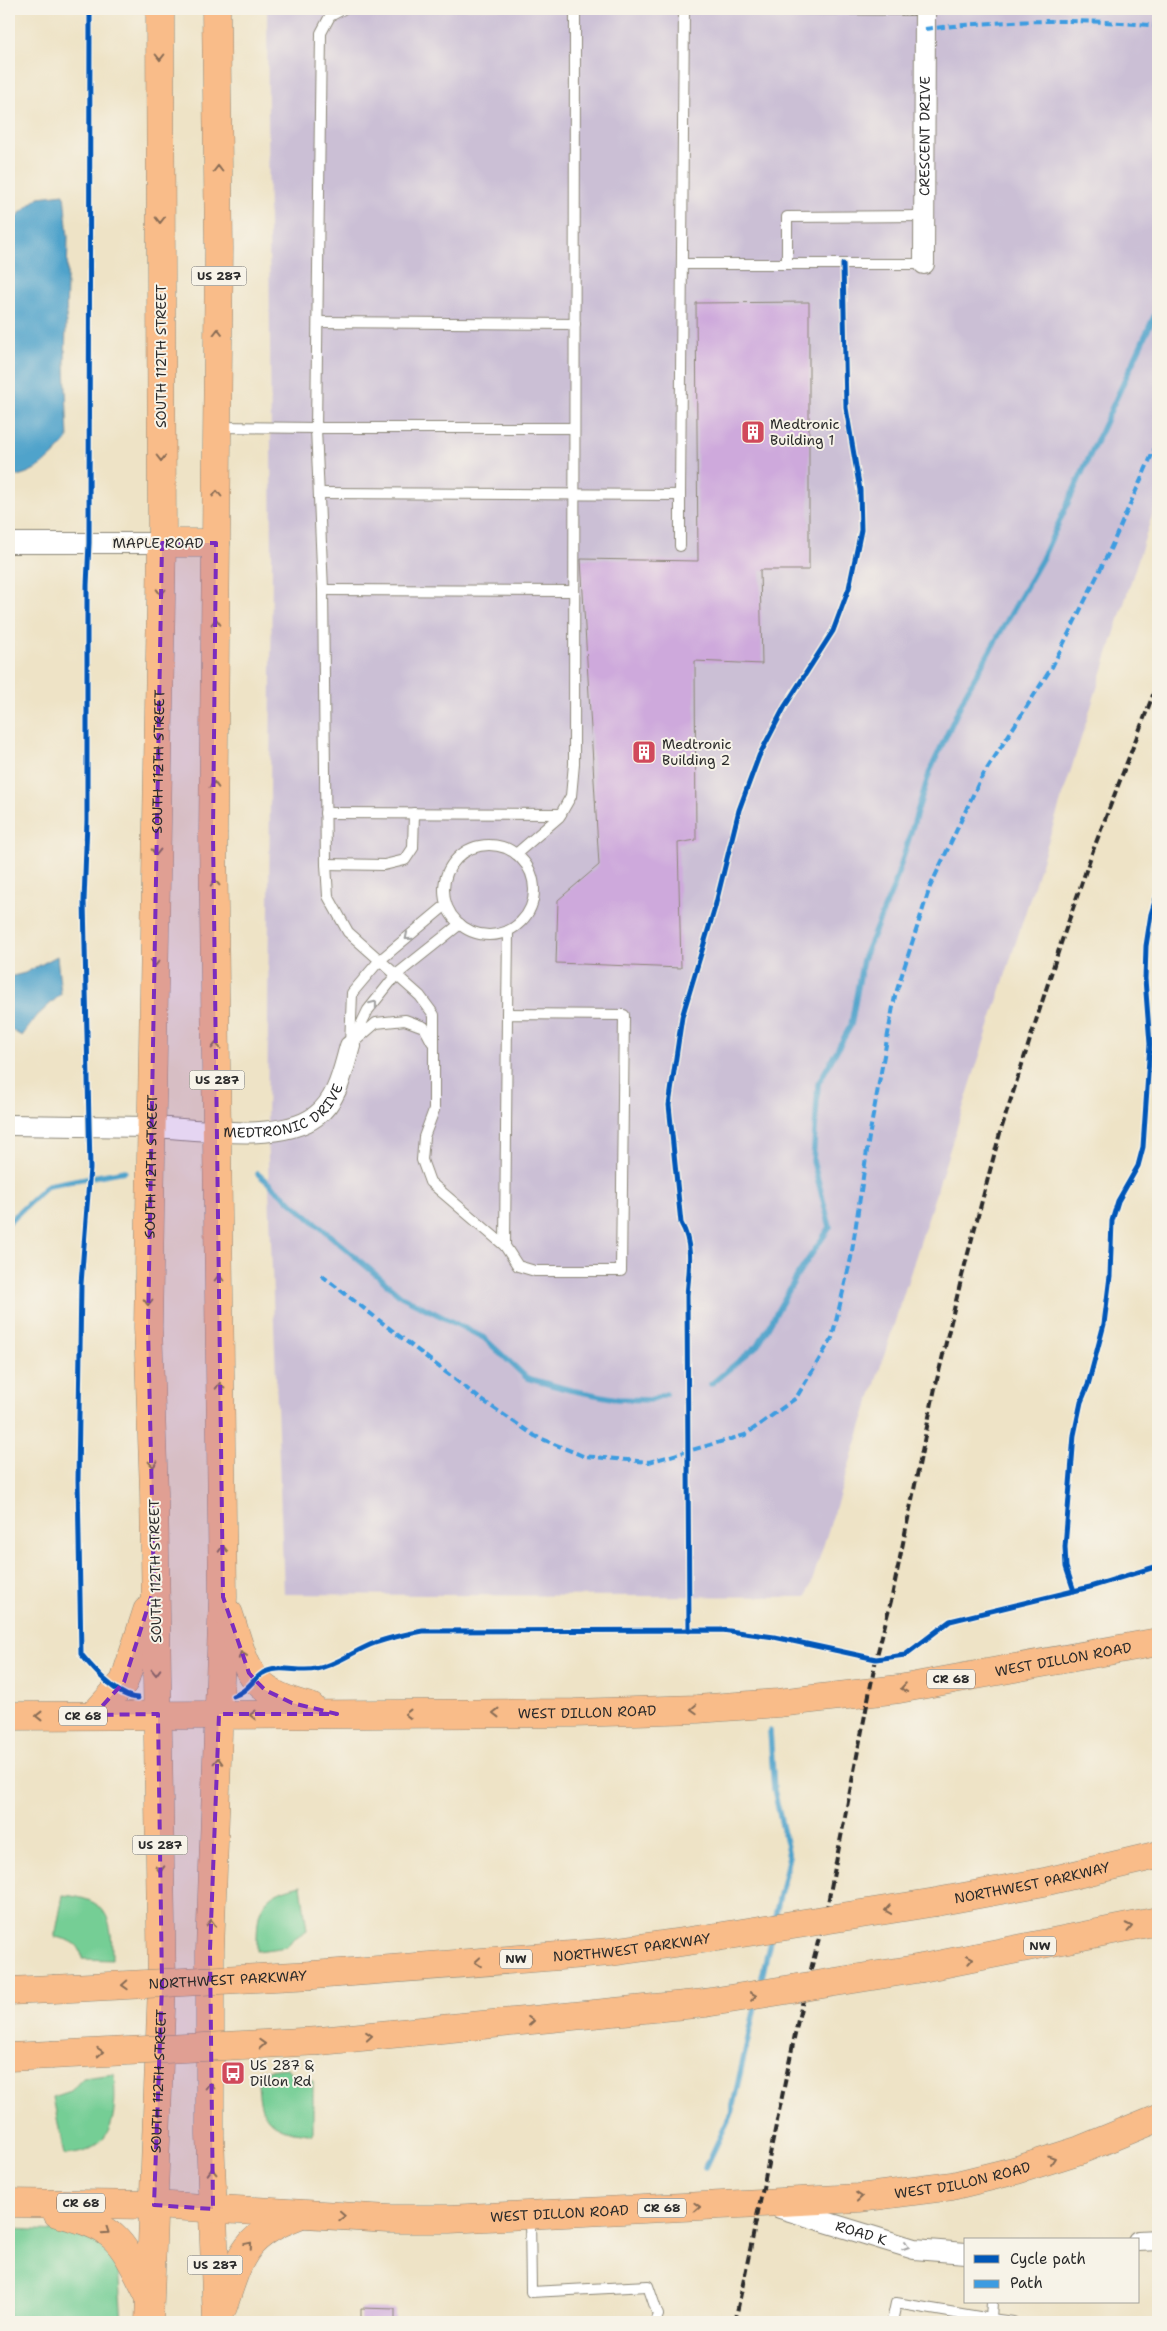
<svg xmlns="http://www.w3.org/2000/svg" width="1167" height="2331" font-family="'Shantell Sans',sans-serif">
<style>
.industrial{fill:#cbbfd5}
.green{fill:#75ce95;stroke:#507c60}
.water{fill:#50a3cb;stroke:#3e677b}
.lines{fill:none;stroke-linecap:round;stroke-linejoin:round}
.stream{stroke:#50a3cb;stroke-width:5.5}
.building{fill:#cea9dc}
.service-casing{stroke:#8c8778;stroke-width:12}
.minor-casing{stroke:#8c8778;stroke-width:22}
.primary-casing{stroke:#8c8778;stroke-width:29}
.motorway-casing{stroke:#8c8778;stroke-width:29}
.service{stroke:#fff;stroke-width:10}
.minor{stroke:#fff;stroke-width:20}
.primary{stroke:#f9bc89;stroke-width:28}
.motorway{stroke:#f9bc89;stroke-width:28}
.rail{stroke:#2b2b2b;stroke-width:4;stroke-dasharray:8 4;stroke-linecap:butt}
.motorway-bridge-casing{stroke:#8c8778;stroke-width:29;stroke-linecap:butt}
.motorway-bridge{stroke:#f9bc89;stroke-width:28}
.quiet{stroke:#3d9ce1;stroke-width:4;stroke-dasharray:8 4;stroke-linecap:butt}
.cycleway-casing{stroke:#f7f3e8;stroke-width:8}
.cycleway{stroke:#0057b8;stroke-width:5}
.oneway{stroke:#886c55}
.oneway2{stroke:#a0a0a0}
.marked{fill:#7b2cbf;fill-opacity:0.2;stroke:#7b2cbf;stroke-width:4;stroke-dasharray:10 6;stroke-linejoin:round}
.labels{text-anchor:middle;stroke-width:4;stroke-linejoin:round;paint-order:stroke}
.shield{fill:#f7f3e8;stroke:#686764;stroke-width:1}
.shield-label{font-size:12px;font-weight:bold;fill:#2b2b2b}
.street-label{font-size:14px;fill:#2b2b2b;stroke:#f7f3e8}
.poi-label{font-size:14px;fill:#2b2b2b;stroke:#f7f3e8;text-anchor:start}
</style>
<rect width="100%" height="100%" fill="#f7f3e8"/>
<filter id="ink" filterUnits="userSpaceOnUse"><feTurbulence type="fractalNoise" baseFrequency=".02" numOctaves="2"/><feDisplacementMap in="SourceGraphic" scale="10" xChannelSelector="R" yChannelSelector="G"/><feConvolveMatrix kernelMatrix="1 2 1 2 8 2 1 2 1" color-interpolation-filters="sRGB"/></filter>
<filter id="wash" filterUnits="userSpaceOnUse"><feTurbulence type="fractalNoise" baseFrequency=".0096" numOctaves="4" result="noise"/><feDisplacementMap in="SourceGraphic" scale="20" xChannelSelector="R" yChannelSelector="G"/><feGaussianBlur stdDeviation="1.12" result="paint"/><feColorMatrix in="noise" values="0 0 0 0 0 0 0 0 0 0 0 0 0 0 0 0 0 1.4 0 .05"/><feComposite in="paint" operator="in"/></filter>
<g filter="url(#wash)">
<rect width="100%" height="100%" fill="#eee3c6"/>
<polygon class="industrial" points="267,9 1158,9 1158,497 807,1597 284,1594 267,1134 272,560"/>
<g class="green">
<path d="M301,1885l6,45 -15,10 -5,7 -30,4c0,-40 0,-57 44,-66z"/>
<path d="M63,1895c47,4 49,24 49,65l-30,-1c-1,-16 -12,-19 -27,-22z"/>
<path d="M287,2068l8,10 18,3v54c-8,-2 -16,-2 -24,-4 -31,-8 -31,-34 -31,-60z"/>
<path d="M114,2074c3,42 1,78 -50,81l-11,-58 18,-6 12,-13z"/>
<polygon points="9,2229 60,2231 97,2241 118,2267 122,2322 9,2322"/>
</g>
<g class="water">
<path d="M64,194l4,43 -3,127 3,75c-17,20 -33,36 -59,38v-249l10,-14 20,-17z"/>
<polygon points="57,956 61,994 37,1016 22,1036 9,1029 9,977 25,973"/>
</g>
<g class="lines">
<g class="stream">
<polyline points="258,1174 401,1296 484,1338 527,1378 570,1390 617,1399 650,1400 666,1394"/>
<polyline points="9,1222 48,1185 125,1171"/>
<polyline points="711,1384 758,1345 797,1276 830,1227 813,1161 818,1084 851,1025 863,959 894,886 930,771 966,693 1042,559 1158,308"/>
<polyline points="770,1731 774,1790 789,1856 774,1921"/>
<polyline points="760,1986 771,1937"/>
<polyline points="706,2167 731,2114 756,2003"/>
</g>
</g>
<g id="blocks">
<g class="building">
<polygon points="809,302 809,570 760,570 762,664 695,661 696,840 678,843 681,968 556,963 558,900 599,865 581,559 698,561 696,303"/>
<polygon points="361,2308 395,2309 395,2322 361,2322"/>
</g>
</g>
</g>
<g filter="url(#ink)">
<use href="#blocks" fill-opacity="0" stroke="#8c8778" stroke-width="1"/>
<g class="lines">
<g class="service-casing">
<g id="service">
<polyline points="343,9 330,16 321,33 316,428 574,428"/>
<polyline points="800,9 925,10"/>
<polyline points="682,264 924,264"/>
<polyline points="787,264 787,217 924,216"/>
<polyline points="318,322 575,324"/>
<polyline points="217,427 316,428 323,590 326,864 328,896 348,932 420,996 434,1015 434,1110 424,1137 422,1160 430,1182 505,1246"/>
<polyline points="319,493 680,495 684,9"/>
<polyline points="680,546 680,495"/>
<polyline points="323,590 574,591"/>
<polyline points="325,813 561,814"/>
<circle cx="489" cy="890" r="45"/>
<polyline points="516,854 559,817 571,796 574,764 575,9"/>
<polyline points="326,864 384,865 405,860 413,848 414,813"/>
<polygon points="507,1014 624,1015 621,1271 535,1271 518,1266 505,1246"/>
<polyline points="507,1014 508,931"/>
<polyline points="354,1042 376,1023 405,1020 424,1027 432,1042"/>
<polyline points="352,1043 368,1010 396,975 460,924"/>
<polyline points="350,1046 352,993 379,961 446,905"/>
<polyline points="530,2216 531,2292 648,2286 658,2315 655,2322"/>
<polyline points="892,2322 896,2303 991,2319 992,2302"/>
<polyline points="990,2322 991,2319 1013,2322"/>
</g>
</g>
<g class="minor-casing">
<g id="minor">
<path id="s1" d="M924,264l1,-255"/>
<polyline points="9,543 162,543"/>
<path id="s2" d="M9,1125c46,1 93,1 140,2 45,1 130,17 167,-11 22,-16 27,-46 34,-70"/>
<path id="s3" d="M780,2208l134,41 52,4"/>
<polyline points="1138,2241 1158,2240"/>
</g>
</g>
<g class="primary-casing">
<g id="primary">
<polyline points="216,9 219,248 213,834 223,1597 210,1950 210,2135 217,2322"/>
<polyline points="162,543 216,543"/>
<path d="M229,1614c19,58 18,77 82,93"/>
<polyline points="94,1715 124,1682 147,1611"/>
<path id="s4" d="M9,1716l565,-3 123,-4 81,-6 121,-14 259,-47"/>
<path id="s5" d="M9,2203l145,2 235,14h60l410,-21 93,-12 65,-16 63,-20 78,-32"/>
<path d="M57,2213c62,14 65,29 92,83"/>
<path d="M223,2307c17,-51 21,-71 74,-91"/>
<path id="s6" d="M149,2322l13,-337 -8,-493 -6,-165 14,-784 -2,-534"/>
</g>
</g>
<g class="motorway-casing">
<g id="motorway">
<path id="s7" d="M936,1902l108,-20 114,-27"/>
<polyline points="922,1968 1158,1921"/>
<path id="s8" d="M313,1975l298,-23 106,-15"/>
<polyline points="9,1991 53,1989"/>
<polyline points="320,2041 705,2003"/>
<polyline points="9,2057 51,2055"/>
</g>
</g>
<use href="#service" class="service"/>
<use href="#minor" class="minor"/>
<use href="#primary" class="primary"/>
<use href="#motorway" class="motorway"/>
<polyline class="rail" points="735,2322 798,2020 828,1903 876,1659 891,1601 935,1388 962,1276 1000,1133 1060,946 1092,853 1158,682"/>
<g class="motorway-bridge-casing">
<g id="motorway-bridge">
<polyline points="717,1937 936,1902"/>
<path id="s9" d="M53,1989l260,-14"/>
<polyline points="705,2003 922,1968"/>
<polyline points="51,2055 320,2041"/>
</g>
</g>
<use href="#motorway-bridge" class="motorway-bridge"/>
<g class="quiet">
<path d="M925,29c77,-9 156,-11 233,-3"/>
<polyline points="321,1275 479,1398 535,1436 583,1456 649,1462 745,1435 796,1398 832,1338 851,1258 869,1137 895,996 930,887 980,780 1052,667 1108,554 1158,441"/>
</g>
<g class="cycleway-casing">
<g id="cycleway">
<path d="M90,9l-1,534 -2,42v236l-3,80 6,267 -9,116 -3,196 3,174c13,16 36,43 57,44"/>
<polyline points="1074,1591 1066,1567 1065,1547 1074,1435 1081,1402 1088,1385 1104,1324 1110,1276 1112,1221 1118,1201 1138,1166 1143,1147 1150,1044 1145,979 1146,946 1151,914 1158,892"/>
<path d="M689,1631l-2,-336c2,-24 7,-50 -6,-72l-12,-118 13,-88 33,-110 24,-97 20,-54 26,-50 48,-75 16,-43 12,-58 -1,-40 -14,-82 -3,-144"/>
<path d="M233,1696c14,-4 19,-16 30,-23 15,-9 37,0 53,-4 21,-4 39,-19 59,-26 16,-6 32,-9 48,-12l299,-1 52,7 102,22 29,-4 45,-34 140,-34 68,-21"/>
</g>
</g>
<use href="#cycleway" class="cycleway"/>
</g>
<defs><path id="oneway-chevron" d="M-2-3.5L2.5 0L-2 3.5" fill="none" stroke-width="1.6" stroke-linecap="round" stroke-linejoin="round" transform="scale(1.25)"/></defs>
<g class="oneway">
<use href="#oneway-chevron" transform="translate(160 57) rotate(90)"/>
<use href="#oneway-chevron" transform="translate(218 169) rotate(-90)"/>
<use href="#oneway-chevron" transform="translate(160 220) rotate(90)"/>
<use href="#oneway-chevron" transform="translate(218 332) rotate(-90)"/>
<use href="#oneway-chevron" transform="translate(161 458) rotate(90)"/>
<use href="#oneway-chevron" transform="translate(217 494) rotate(-90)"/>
<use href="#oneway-chevron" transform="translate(161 592) rotate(91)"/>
<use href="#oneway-chevron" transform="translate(216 622) rotate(-89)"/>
<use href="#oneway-chevron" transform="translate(214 785) rotate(-89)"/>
<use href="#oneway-chevron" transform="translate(156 852) rotate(91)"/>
<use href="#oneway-chevron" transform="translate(215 883) rotate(-92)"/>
<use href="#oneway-chevron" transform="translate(155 963) rotate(91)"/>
<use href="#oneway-chevron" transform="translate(216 1046) rotate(-90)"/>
<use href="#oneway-chevron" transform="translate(219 1278) rotate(-90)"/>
<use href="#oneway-chevron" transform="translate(148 1302) rotate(91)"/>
<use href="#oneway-chevron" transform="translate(220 1386) rotate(-91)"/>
<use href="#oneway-chevron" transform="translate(153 1464) rotate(88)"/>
<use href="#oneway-chevron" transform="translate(223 1549) rotate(-91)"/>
<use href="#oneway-chevron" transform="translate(242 1655) rotate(-110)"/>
<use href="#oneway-chevron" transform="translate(156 1672) rotate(88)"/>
<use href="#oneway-chevron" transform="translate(904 1688) rotate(171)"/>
<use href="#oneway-chevron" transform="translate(694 1709) rotate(177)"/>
<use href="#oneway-chevron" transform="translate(496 1713) rotate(180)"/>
<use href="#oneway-chevron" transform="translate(408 1714) rotate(180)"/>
<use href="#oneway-chevron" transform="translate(253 1715) rotate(-179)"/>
<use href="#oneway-chevron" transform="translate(39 1716) rotate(180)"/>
<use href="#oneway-chevron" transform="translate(218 1761) rotate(-88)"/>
<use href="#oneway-chevron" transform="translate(160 1869) rotate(89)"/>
<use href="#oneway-chevron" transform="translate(888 1910) rotate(171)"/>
<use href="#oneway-chevron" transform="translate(211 1923) rotate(-88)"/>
<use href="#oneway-chevron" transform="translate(1129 1927) rotate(-12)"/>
<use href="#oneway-chevron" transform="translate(970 1959) rotate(-10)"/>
<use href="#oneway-chevron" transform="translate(478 1962) rotate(175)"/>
<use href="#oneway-chevron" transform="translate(125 1985) rotate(177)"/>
<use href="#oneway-chevron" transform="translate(753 1996) rotate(-8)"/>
<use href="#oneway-chevron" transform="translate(531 2021) rotate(-5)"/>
<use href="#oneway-chevron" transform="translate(369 2036) rotate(-5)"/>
<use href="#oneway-chevron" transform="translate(262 2044) rotate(-3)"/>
<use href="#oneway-chevron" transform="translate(100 2052) rotate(-3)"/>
<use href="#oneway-chevron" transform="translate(210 2086) rotate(-90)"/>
<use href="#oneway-chevron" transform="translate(1052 2159) rotate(-18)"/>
<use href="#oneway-chevron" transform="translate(212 2172) rotate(-92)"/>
<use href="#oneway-chevron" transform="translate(859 2197) rotate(-5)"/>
<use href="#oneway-chevron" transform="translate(697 2207) rotate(-2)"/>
<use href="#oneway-chevron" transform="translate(342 2216) rotate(3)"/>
<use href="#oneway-chevron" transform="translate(106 2231) rotate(34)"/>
<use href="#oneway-chevron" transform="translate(249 2245) rotate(-50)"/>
</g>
<g class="oneway2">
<use href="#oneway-chevron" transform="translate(408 937) rotate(140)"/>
<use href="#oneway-chevron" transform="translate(374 1004) rotate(-51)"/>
<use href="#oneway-chevron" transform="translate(906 2246) rotate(19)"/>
</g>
</g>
<path class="marked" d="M162,543h54l-3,291 10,763 26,76 7,8 9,9 27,13 45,11h-118l-9,236 3,259 -59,-4 8,-220 -4,-271 -64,1 30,-33 30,-94 -6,-261z"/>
<defs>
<g id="building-square" transform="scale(1.25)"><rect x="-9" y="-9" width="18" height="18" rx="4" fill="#d1495b" stroke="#f7f3e8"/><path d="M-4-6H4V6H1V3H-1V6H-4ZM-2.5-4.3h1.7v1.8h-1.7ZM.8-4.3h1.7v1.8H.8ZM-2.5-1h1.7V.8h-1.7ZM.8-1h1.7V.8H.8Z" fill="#fff"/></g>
<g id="bus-square" transform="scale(1.25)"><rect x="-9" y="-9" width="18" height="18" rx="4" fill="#d1495b" stroke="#f7f3e8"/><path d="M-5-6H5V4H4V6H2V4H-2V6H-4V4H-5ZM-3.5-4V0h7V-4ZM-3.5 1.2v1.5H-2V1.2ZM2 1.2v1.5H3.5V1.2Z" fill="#fff"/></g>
</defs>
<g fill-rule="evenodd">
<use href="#building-square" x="753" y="432"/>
<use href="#building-square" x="644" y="752"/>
<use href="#bus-square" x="233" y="2073"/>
</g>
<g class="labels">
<g class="shield">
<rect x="191.5" y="266.5" width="55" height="19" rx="4"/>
<rect x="189.5" y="1070.5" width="55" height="19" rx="4"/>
<rect x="927" y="1669.5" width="48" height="19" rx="4"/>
<rect x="59" y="1706.5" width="48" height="19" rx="4"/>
<rect x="132.5" y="1835.5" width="55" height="19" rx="4"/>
<rect x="1024" y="1936.5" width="32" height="19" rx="4"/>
<rect x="500" y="1949.5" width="32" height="19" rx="4"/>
<rect x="57" y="2193.5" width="48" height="19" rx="4"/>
<rect x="638" y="2198.5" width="48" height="19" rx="4"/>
<rect x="187.5" y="2255.5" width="55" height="19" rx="4"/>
</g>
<g class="shield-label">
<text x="219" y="280">US 287</text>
<text x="217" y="1084">US 287</text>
<text x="951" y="1683">CR 68</text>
<text x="83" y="1720">CR 68</text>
<text x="160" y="1849">US 287</text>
<text x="1040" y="1950">NW</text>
<text x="516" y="1963">NW</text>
<text x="81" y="2207">CR 68</text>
<text x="662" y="2212">CR 68</text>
<text x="215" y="2269">US 287</text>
</g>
<g class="street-label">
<text dy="5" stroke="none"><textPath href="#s1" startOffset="128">CRESCENT DRIVE</textPath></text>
<text transform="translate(161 356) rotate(-90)" y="5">SOUTH 112TH STREET</text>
<text x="158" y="548">MAPLE ROAD</text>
<text dy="5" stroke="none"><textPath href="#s6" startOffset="1561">SOUTH 112TH STREET</textPath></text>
<text dy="5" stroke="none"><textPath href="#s2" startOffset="282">MEDTRONIC DRIVE</textPath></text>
<text dy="5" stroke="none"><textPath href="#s6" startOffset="1156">SOUTH 112TH STREET</textPath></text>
<text transform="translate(155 1571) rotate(-91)" y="5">SOUTH 112TH STREET</text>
<text dy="5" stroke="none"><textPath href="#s4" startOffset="1058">WEST DILLON ROAD</textPath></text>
<text dy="5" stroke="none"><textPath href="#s4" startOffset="578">WEST DILLON ROAD</textPath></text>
<text dy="5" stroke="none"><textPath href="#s7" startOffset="98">NORTHWEST PARKWAY</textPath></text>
<text dy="5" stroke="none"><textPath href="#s8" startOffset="320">NORTHWEST PARKWAY</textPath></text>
<text dy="5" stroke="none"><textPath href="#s9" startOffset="175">NORTHWEST PARKWAY</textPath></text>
<text dy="5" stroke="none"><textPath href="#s6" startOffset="241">SOUTH 112TH STREET</textPath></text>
<text dy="5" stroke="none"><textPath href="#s5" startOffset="956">WEST DILLON ROAD</textPath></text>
<text dy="5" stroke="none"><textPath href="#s5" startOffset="551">WEST DILLON ROAD</textPath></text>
<text dy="5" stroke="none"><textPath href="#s3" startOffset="85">ROAD K</textPath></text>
</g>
<g class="poi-label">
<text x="770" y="429">Medtronic<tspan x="770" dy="16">Building 1</tspan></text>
<text x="662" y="749">Medtronic<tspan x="662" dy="16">Building 2</tspan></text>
<text x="250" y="2070">US 287 &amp;<tspan x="250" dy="16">Dillon Rd</tspan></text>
</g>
</g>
<rect width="1167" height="2331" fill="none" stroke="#f7f3e8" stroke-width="30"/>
<rect x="964" y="2238" width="175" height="65" fill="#f7f3e8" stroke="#a5a39c"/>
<rect x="974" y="2255" width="25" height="8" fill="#0057b8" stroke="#a5a39c"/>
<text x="1010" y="2264" font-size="15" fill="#2b2b2b">Cycle path</text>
<rect x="974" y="2280" width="25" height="8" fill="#3d9ce1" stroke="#a5a39c"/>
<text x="1010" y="2288" font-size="15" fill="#2b2b2b">Path</text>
</svg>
